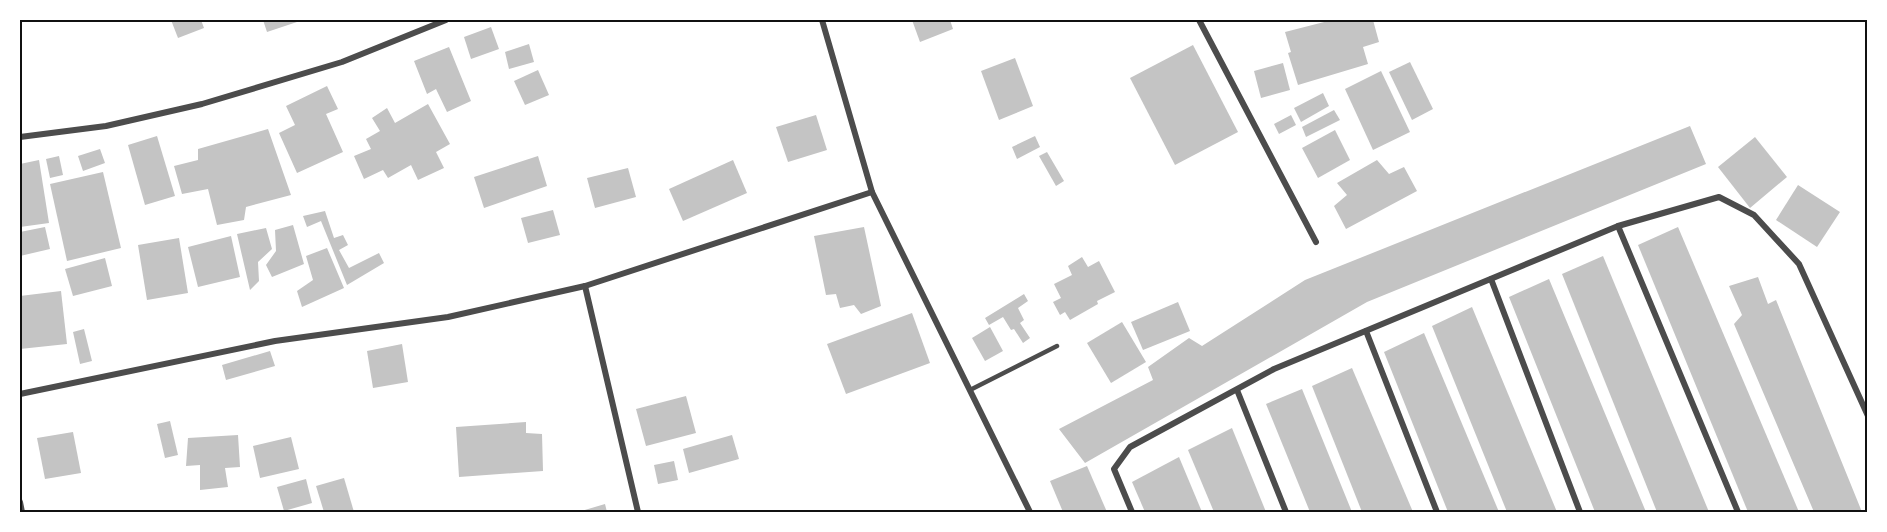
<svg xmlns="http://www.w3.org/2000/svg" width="1887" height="532" font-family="'Alegreya Sans',sans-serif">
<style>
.building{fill:#c4c4c4}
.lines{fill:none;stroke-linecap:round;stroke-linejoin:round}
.service{stroke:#4c4c4c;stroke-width:4.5}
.minor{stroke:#4c4c4c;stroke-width:6}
.neatline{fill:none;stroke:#111;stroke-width:2}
</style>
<rect width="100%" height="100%" fill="#fff"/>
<g class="building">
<polygon points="171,20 201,20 204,28 178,38"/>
<polygon points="263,20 303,20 267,32"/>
<polygon points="912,20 950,20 953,29 920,42"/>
<polygon points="1332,20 1373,20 1379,42 1363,47 1368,64 1298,85 1288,53 1291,52 1285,32"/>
<polygon points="491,27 499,49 471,59 464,37"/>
<polygon points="529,44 534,62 509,69 505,52"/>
<polygon points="1193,45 1238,132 1175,165 1130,78"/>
<polygon points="449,47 471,101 447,112 436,89 427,94 414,61"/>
<polygon points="1015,58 1033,106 999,120 981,71"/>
<polygon points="1410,62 1433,109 1412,120 1389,72"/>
<polygon points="1283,63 1290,90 1261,98 1254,71"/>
<polygon points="538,70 549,95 525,105 514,81"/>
<polygon points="1381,71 1410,132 1373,150 1345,89"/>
<polygon points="327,86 338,109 326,114 343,152 297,173 279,133 295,125 286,106"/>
<polygon points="1323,93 1329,106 1301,122 1294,108"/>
<polygon points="428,104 450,144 436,152 444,168 418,180 411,165 388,178 383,170 364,179 354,156 371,149 366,139 380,131 372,118 387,108 395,123"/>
<polygon points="1334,110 1340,120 1306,137 1302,127"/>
<polygon points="816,115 827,150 788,162 776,127"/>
<polygon points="1291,115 1296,125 1279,134 1274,124"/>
<polygon points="1690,126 1706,164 1367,302 1085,463 1059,429 1153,380 1148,367 1189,338 1202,346 1305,280"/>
<polygon points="268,129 291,195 246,207 244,220 217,225 208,189 182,194 174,166 198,160 198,149"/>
<polygon points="1335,130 1350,160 1318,178 1302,148"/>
<polygon points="157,136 175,196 145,205 128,145"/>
<polygon points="1035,136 1040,147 1017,159 1012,147"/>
<polygon points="1755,137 1787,177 1750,208 1718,167"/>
<polygon points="100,149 105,163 83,171 78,156"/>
<polygon points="1047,152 1064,181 1056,186 1039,156"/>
<polygon points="59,156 63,175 50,178 46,159"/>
<polygon points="538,156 547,186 484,208 474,177"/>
<polygon points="39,160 49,223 20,227 20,164"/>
<polygon points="733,160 747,193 683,221 669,189"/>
<polygon points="1377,160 1389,174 1404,167 1417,191 1346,229 1334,206 1347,195 1337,183"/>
<polygon points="628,168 636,197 595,208 587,178"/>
<polygon points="103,172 121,248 67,261 50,184"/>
<polygon points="1798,185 1840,212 1817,247 1776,220"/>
<polygon points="553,210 560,235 528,243 521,218"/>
<polygon points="325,211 334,238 343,235 348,245 339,250 349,268 379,253 384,263 347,285 321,221 307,227 303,216"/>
<polygon points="293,225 304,264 272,277 266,265 276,251 275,230"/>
<polygon points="45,227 50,249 20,256 20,232"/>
<polygon points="864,227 881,306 861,314 854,305 840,308 836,294 826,295 814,236"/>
<polygon points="1678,227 1799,512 1748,512 1638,245"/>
<polygon points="266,228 272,249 258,262 259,281 250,290 237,234"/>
<polygon points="231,236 240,277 198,287 188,247"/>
<polygon points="179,238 188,293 147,300 138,245"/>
<polygon points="327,248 344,288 302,307 297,291 313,280 306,256"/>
<polygon points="1603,256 1709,512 1657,512 1562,274"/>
<polygon points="1082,257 1088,267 1099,261 1115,292 1097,301 1098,304 1070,320 1065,312 1060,315 1053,302 1061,298 1054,284 1072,275 1068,266"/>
<polygon points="105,258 112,286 73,296 65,269"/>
<polygon points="1758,277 1768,304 1776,300 1862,512 1814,512 1734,324 1742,315 1729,286"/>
<polygon points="1549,279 1646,512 1595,512 1509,297"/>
<polygon points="61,291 67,344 20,349 20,296"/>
<polygon points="1024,294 1028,301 1018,308 1024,320 1020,323 1030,338 1023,343 1014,329 1011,330 1003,317 989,325 985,318"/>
<polygon points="1178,302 1190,331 1143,350 1131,322"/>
<polygon points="1472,307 1557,512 1507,512 1432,326"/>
<polygon points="912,313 930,363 846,394 827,344"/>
<polygon points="1122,322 1146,362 1111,383 1087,343"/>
<polygon points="990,327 1003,351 985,361 972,338"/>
<polygon points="84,329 92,361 80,364 73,332"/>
<polygon points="1424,333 1499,512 1448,512 1384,352"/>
<polygon points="402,344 408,382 373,388 367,351"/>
<polygon points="270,351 275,366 226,380 222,365"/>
<polygon points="1352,368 1413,512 1362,512 1312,386"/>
<polygon points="1302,389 1352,512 1310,512 1266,404"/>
<polygon points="686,396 696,433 646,446 636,409"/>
<polygon points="170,421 178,455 165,458 157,424"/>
<polygon points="526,422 526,433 542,434 543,471 459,477 456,427"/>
<polygon points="1232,428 1266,512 1214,512 1188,450"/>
<polygon points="73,432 81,473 45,479 37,438"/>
<polygon points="238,435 240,467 225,468 228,487 200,490 200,465 186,466 188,438"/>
<polygon points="732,435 739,459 689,473 683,449"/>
<polygon points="291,437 299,469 260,478 253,446"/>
<polygon points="1179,457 1202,512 1145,512 1132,482"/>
<polygon points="674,461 678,480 658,484 654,465"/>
<polygon points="1087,466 1107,512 1063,512 1050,481"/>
<polygon points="344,478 354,512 324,512 316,486"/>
<polygon points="306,479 312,503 284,511 277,487"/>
<polygon points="605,504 607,512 578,512"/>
</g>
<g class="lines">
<polyline class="service" points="970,390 1057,346"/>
<g class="minor">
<polyline points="822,20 872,192 1030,512"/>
<polyline points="1199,20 1316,242"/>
<polyline points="20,137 106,126 202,104 342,62 446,20"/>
<polyline points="1618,226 1738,512"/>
<polyline points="1491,279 1580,512"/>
<polyline points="585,286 638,512"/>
<polyline points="1366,331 1437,512"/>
<polyline points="1237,390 1286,512"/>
<polyline points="20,394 275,341 448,317 585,286 872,192"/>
<polyline points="20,502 22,512"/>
<polyline points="1132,512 1114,469 1130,447 1274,369 1618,226 1719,197 1754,215 1799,264 1868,416"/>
</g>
</g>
<rect width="1887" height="532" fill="none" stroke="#ffffff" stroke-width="42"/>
<rect x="21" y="21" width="1845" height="490" class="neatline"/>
</svg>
